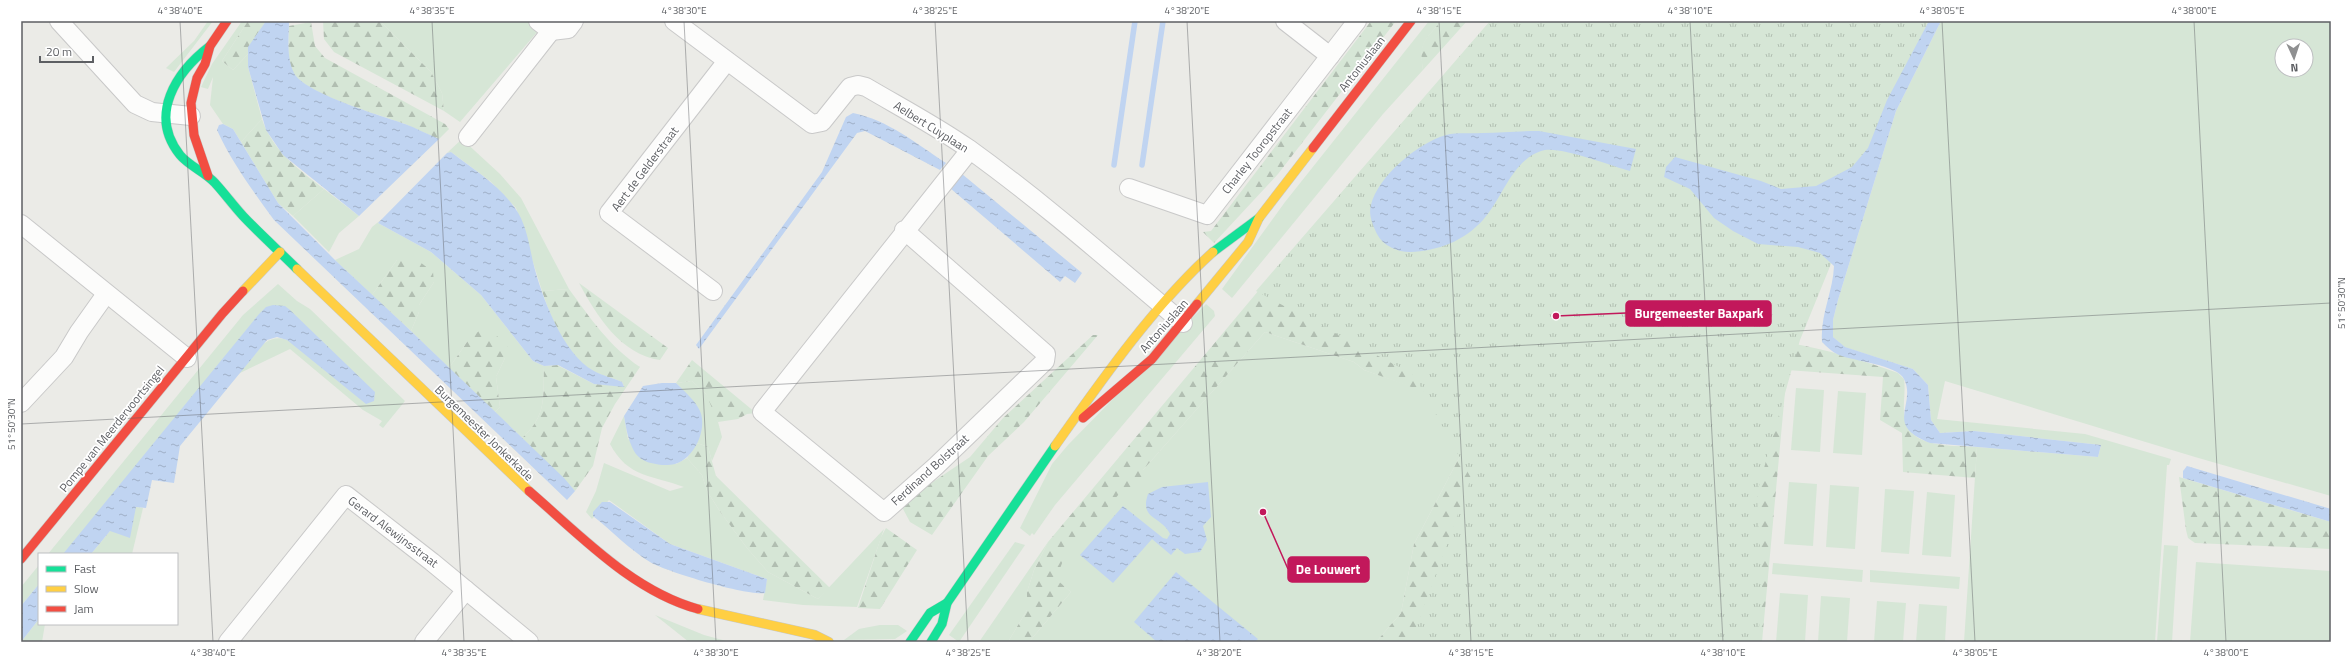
<svg xmlns="http://www.w3.org/2000/svg" width="2352" height="663" font-family="'Titillium Web',sans-serif">
<style>
.grass{fill:#d6e6d6;fill-rule:evenodd}
.forest{fill:url(#forest-firs)}
.park{fill:url(#park-tufts)}
.water{fill:url(#water-ripples)}
.lines{fill:none;stroke-linecap:round;stroke-linejoin:round}
.stream{stroke:#c0d4f1;stroke-width:5.5}
.street-casing{stroke:#c9c9c9;stroke-width:20}
.fast-casing{stroke:#c7c8c7;stroke-width:10}
.slow-casing{stroke:#c7c8c7;stroke-width:10}
.jam-casing{stroke:#c7c8c7;stroke-width:10}
.street{stroke:#fcfcfb;stroke-width:18}
.fast{stroke:#16e098;stroke-width:9}
.slow{stroke:#ffcf43;stroke-width:9}
.jam{stroke:#f24e42;stroke-width:9}
.ticks{fill:none;stroke:#5d5f63;stroke-width:1;stroke-opacity:0.45}
.labels{text-anchor:middle;stroke-width:3.5;stroke-linejoin:round;paint-order:stroke}
.street-label{font-size:12px;fill:#5d5f63;stroke:#fff}
.leader{fill:none;stroke:#c2185b;stroke-width:1.5}
.callout-dot{fill:#c2185b;stroke:#fff;stroke-width:1.5}
.callout{fill:#c2185b;stroke:#c2185b;stroke-width:1.5}
.callout-label{font-size:13px;text-anchor:middle;font-weight:bold;fill:#fff}
.neatline{fill:none;stroke:#5d5f63;stroke-width:1.5}
.ticks-label{font-size:10px;text-anchor:middle;fill:#5d5f63}
</style>
<defs>
<pattern id="forest-firs" width="22" height="20" patternUnits="userSpaceOnUse"><rect width="22" height="20" fill="#d6e6d6"/><path d="M5 1l3.5 6h-7zM16 11l3.5 6h-7z" fill="#b1beb1"/></pattern>
<pattern id="park-tufts" width="24" height="20" patternUnits="userSpaceOnUse"><rect width="24" height="20" fill="#d6e6d6"/><path d="M3 7l-1-3M5 7V3M7 7l1-3M15 17l-1-3M17 17v-4M19 17l1-3" fill="none" stroke="#b1beb1"/></pattern>
<pattern id="water-ripples" width="26" height="14" patternUnits="userSpaceOnUse"><rect width="26" height="14" fill="#c0d4f1"/><path d="M2 4q2-2 4 0t4 0M15 11q2-2 4 0t4 0" fill="none" stroke="#9fafc7"/></pattern>
</defs>
<rect width="100%" height="100%" fill="#ebebe7"/>
<g class="grass">
<polygon points="208,21 213,21 174,72 166,68 194,41"/>
<polygon points="242,21 248,21 222,61 233,70 248,54 248,67 262,119 241,142 233,129 223,124 210,105 213,77 208,89 201,87 212,64"/>
<polygon points="380,21 532,21 538,31 460,122 444,111 442,93 431,72"/>
<path d="M1429,21h12c-17,21 -22,21 -18,49l-40,44 -151,184 -10,-9 63,-87z"/>
<path d="M1941,21h390v475l-136,-39 -250,-76 -8,38 148,15 86,25 -2,6h-2l-12,177h-191l13,-195 121,10 3,-12 -127,-14 -34,2 -9,-13 -3,-35 -15,-16 -69,-22 -11,-10v-17l5,-20 58,-189zM2282,46h24v24h-24z"/>
<polygon points="462,139 500,174 521,198 569,289 542,291 516,208 490,181 451,152 447,153"/>
<polygon points="324,189 359,216 339,233 329,252 293,216"/>
<path d="M382,219l-4,4 53,29 50,43 52,66 11,5c-1,31 3,50 -22,72l-27,-26 5,-5 -4,-30 9,-19 -38,-16 -18,26 -38,-37 8,-19v-7l15,-23 -37,-22 -25,35 -37,-35 24,-11 13,-22z"/>
<path d="M278,284l19,17 13,8 95,92 -22,27 -4,-3 3,-4 -19,-11 -73,-61 -52,25c13,-15 26,-43 49,-34l3,-30 -226,244h-16l195,-239z"/>
<polygon points="1206,304 1214,311 1215,316 1055,505 1034,535 1032,533 1030,536 1020,528 1052,464 1068,445"/>
<polygon points="1265,332 1354,362 1364,370 1428,392 1460,456 1414,544 1401,613 1376,642 1029,642 1071,592 1047,572 1123,481 1143,470"/>
<path d="M692,381l15,14 10,23 5,19 -10,24 -4,-14 -11,-4c8,-25 -4,-43 -21,-60z"/>
<polygon points="1796,388 1824,390 1820,452 1791,450"/>
<polygon points="1838,391 1866,393 1862,455 1833,453"/>
<path d="M624,416l4,23 48,25 11,-6 15,17 5,16 14,22 26,35 21,24 50,27 66,-70 -27,78 -54,-2 -40,-5 4,-21 -97,-35 -61,-44 -17,19 -6,-7 10,-21 8,-28 66,28 14,-4c-32,-12 -56,-9 -74,-43z"/>
<polygon points="1789,482 1817,484 1813,546 1784,544"/>
<polygon points="1830,485 1859,487 1855,549 1826,547"/>
<polygon points="1885,489 1914,491 1909,554 1881,552"/>
<polygon points="1927,492 1955,495 1951,557 1922,555"/>
<polygon points="136,507 143,508 132,554 91,554 110,531"/>
<polygon points="1015,542 1025,545 959,642 949,635"/>
<polygon points="1048,542 1034,570 1027,592 1027,610 1008,642 979,642"/>
<polygon points="2164,545 2178,546 2172,642 2157,642"/>
<polygon points="2196,562 2331,571 2331,642 2190,642"/>
<polygon points="1773,563 1863,570 1862,582 1772,574"/>
<polygon points="39,565 39,584 21,606 21,587"/>
<polygon points="1870,570 1960,577 1959,589 1870,582"/>
<polygon points="1780,593 1808,595 1805,642 1776,642"/>
<polygon points="1821,596 1850,598 1847,642 1818,642"/>
<polygon points="1877,601 1906,603 1903,642 1874,642"/>
<polygon points="1919,604 1947,606 1945,642 1916,642"/>
<polygon points="655,615 704,635 730,642 689,642"/>
<polygon points="39,619 39,624 45,624 42,642 21,642"/>
<polygon points="880,625 898,625 907,631 895,639 844,640 859,629"/>
</g>
<g class="forest">
<polygon points="248,21 266,21 249,47 248,54 233,70 222,61"/>
<polygon points="323,21 380,21 431,72 442,93 444,111 334,52 324,39"/>
<polygon points="1371,21 1396,21 1278,174 1214,243 1203,232 1211,231"/>
<path d="M1441,21h26l-44,49c-4,-29 0,-27 18,-49z"/>
<path d="M311,22l4,24 10,12 120,66 4,5 -10,10c-12,-5 -23,-10 -34,-15 -25,-9 -97,-29 -111,-50 -8,-13 -5,-34 -5,-48z"/>
<path d="M262,119c10,31 37,51 62,70l-31,27 -15,-13 -37,-61z"/>
<polygon points="405,256 416,259 433,272 434,282 419,305 419,312 411,331 372,295 397,260"/>
<polygon points="1275,271 1368,314 1386,327 1427,365 1457,412 1467,434 1489,509 1464,597 1448,631 1439,642 1376,642 1401,613 1414,544 1460,456 1428,393 1364,370 1354,362 1265,332 1143,470 1147,477 1119,494 1064,558 1056,579 1071,592 1029,642 1008,642 1027,610 1027,592 1034,570 1048,542"/>
<path d="M579,283l89,65 -8,12c-39,-5 -64,-45 -81,-77z"/>
<path d="M569,289c21,29 41,58 71,78l-25,37 -13,24 -9,38 -18,25 -53,-53c25,-22 21,-41 22,-72l13,-1 37,19 30,2 -2,-4c-9,-4 -20,-6 -29,-11 -26,-15 -42,-52 -51,-80z"/>
<polygon points="482,328 491,330 508,347 505,358 496,377 500,407 495,412 449,368 467,342"/>
<polygon points="1093,335 1098,335 1024,422 988,456 932,535 910,522 903,509 906,500 970,457 1003,418"/>
<path d="M1789,343c37,6 73,17 109,30l6,6c2,13 -2,27 1,40 5,30 49,26 72,28l-2,31 -72,-6 -1,-39 -22,-13 3,-43 -96,-7 -25,272h-22l22,-298z"/>
<polygon points="692,360 756,413 747,414 738,419 718,422 706,394 692,381 676,383"/>
<polygon points="697,443 708,447 716,476 830,588 818,599 768,572 747,548 721,513 707,491 702,475 687,458"/>
<polygon points="2179,477 2331,522 2331,549 2195,543 2188,538 2186,530"/>
<polygon points="886,528 917,550 880,609 858,608 881,537"/>
</g>
<polygon class="park" points="1490,21 1930,21 1800,340 1757,493 1762,587 1758,642 1411,642 1471,478 1414,375 1256,291"/>
<g class="water">
<path d="M266,21h23c0,17 -3,36 5,52 10,20 88,43 111,51 11,4 22,10 34,15l-80,77 -76,-61 -17,-25 -18,-63v-20z"/>
<path d="M1929,21h12l-45,90 -58,189 -5,20v17l12,10 68,22 15,16 3,35 9,13 34,-2 127,14 -3,12 -168,-14c-47,-18 -13,-38 -26,-64 -6,-14 -51,-18 -65,-24 -7,-3 -12,-8 -17,-13 -2,-27 11,-50 12,-76l-14,-13 -22,-6 -40,-3 -25,-13 -19,-13 -24,-29 -26,-12 2,-10 9,-10 86,24 20,8 35,-3 36,-19 16,-19 19,-48z"/>
<path d="M853,113c35,7 64,31 93,50l-6,7 -75,-39 -8,2 -158,216 -3,-4 126,-173 24,-55z"/>
<path d="M223,124l10,5 45,74 57,57 76,71 153,147 11,13 -8,9 -293,-280c-21,-29 -42,-57 -57,-90l2,-5z"/>
<path d="M1539,131l97,18 -6,22c-18,-5 -67,-24 -85,-21 -32,7 -42,48 -62,70 -19,21 -45,31 -73,32 -12,0 -27,-6 -33,-18 -4,-9 -9,-19 -6,-29 7,-29 47,-62 75,-70 12,-3 24,-1 36,-2 19,0 38,-2 57,-2z"/>
<path d="M451,152c22,17 48,33 64,56 11,15 14,36 18,54 8,33 30,93 61,109 9,5 19,7 28,11l2,5 -30,-3 -36,-19 -14,1 -11,-5 -52,-66 -50,-43 -53,-29 69,-70z"/>
<polygon points="962,174 1082,273 1075,283 1065,276 1060,282 950,188"/>
<polygon points="273,305 285,306 290,310 375,392 374,401 366,404 287,340 277,337 267,340 180,446 174,483 152,480 146,508 136,507 130,538 110,531 91,554 63,554 259,314 266,307"/>
<path d="M662,383h14c8,8 19,17 24,28 8,18 -6,48 -25,53 -9,2 -16,1 -24,-1 -6,-1 -14,-6 -17,-12 -6,-11 -8,-23 -10,-35l19,-30z"/>
<polygon points="2187,466 2331,509 2331,522 2183,478 2183,471"/>
<path d="M1208,482l3,35 -8,9 4,14 -7,12 -15,2 -8,-6 -6,7 -19,-16 -39,44 -33,-28 43,-49 40,32 4,1 3,-5c-8,-18 -31,-14 -22,-40l14,-7z"/>
<path d="M602,502h8l60,42 97,35 -2,14c-18,3 -98,-21 -115,-31 -20,-12 -38,-31 -57,-46v-4z"/>
<polygon points="1176,572 1258,639 1255,642 1157,642 1134,622"/>
<polygon points="39,584 39,619 21,642 21,606"/>
</g>
<g class="lines">
<g class="stream">
<polyline points="1114,165 1135,21"/>
<polyline points="1142,165 1163,21"/>
</g>
<g class="street-casing">
<g id="street">
<polyline points="59,21 135,104 152,112 191,116"/>
<path d="M674,21l138,103 10,-2 28,-35 8,-2 8,2c34,20 70,39 103,62 75,54 144,115 214,174"/>
<polyline points="1285,21 1330,56"/>
<polyline points="551,31 568,29 574,21"/>
<polyline points="468,137 551,31 538,21"/>
<polyline points="1129,188 1207,215 1357,21"/>
<polyline points="21,224 187,358"/>
<polyline points="904,230 1046,354 1045,361 936,466 884,512 762,412 970,150"/>
<polyline points="713,291 609,213 727,61"/>
<polyline points="21,403 64,357 79,332 106,294"/>
<polyline points="228,642 346,495 432,562 529,642"/>
<polyline points="424,642 466,590"/>
</g>
</g>
<g class="fast-casing">
<g id="fast">
<path d="M210,46c-34,26 -62,69 -30,109 9,11 25,17 35,28 10,11 18,22 28,33 17,18 36,35 54,53"/>
<polyline points="1213,252 1259,218"/>
<polyline points="910,642 930,613 947,603"/>
<polyline points="931,642 942,624 947,603 1055,446"/>
</g>
</g>
<g class="slow-casing">
<g id="slow">
<polyline points="297,269 529,491"/>
<polyline points="243,291 280,252"/>
<polyline points="1197,304 1248,242 1259,218 1313,148"/>
<path d="M1055,446c46,-65 99,-141 158,-194"/>
<polyline points="698,609 815,635 829,642"/>
</g>
</g>
<g class="jam-casing">
<g id="jam">
<polyline points="1313,148 1411,21"/>
<polyline points="208,176 194,135 191,103 197,78 205,64 210,46 227,21"/>
<polyline points="1083,418 1152,359 1197,304"/>
<path d="M529,491c50,43 103,100 169,118"/>
<polyline points="21,559 222,314 243,291"/>
</g>
</g>
<use href="#street" class="street"/>
<use href="#fast" class="fast"/>
<use href="#slow" class="slow"/>
<use href="#jam" class="jam"/>
</g>
<path class="ticks" d="M180,21l33,621M432,21l32,621M684,21l32,621M935,21l33,621M1187,21l33,621M1439,21l32,621M1690,21l33,621M1942,21l33,621M2194,21l32,621M21,424l2310,-121"/>
<g class="labels">
<g class="street-label">
<text transform="translate(1362 64) rotate(-52)" y="4">Antoniuslaan</text>
<text transform="translate(931 127) rotate(32)" y="4">Aelbert Cuyplaan</text>
<text transform="translate(1257 151) rotate(-52)" y="4">Charley Tooropstraat</text>
<text transform="translate(645 169) rotate(-53)" y="4">Aert de Gelderstraat</text>
<text transform="translate(1164 326) rotate(-49)" y="4">Antoniuslaan</text>
<text transform="translate(112 429) rotate(-51)" y="4">Pompe van Meerdervoortsingel</text>
<text transform="translate(484 433) rotate(44)" y="4">Burgemeester Jonkerkade</text>
<text transform="translate(930 470) rotate(-42)" y="4">Ferdinand Bolstraat</text>
<text transform="translate(393 532) rotate(37)" y="4">Gerard Alewijnsstraat</text>
</g>
</g>
<path class="leader" d="M1556 316L1626 313M1263 512L1288 569"/>
<g class="callout-dot">
<circle cx="1556" cy="316" r="4"/>
<circle cx="1263" cy="512" r="4"/>
</g>
<g class="callout">
<rect x="1626" y="301" width="145" height="25" rx="4"/>
<rect x="1288" y="557" width="81" height="25" rx="4"/>
</g>
<g class="callout-label">
<text x="1699" y="318">Burgemeester Baxpark</text>
<text x="1328" y="574">De Louwert</text>
</g>
<rect width="2352" height="663" fill="none" stroke="#ffffff" stroke-width="44"/>
<rect x="38" y="553" width="140" height="72" fill="#ffffff" stroke="#bebfc1"/>
<rect x="46" y="566" width="20" height="6" fill="#16e098" stroke="#bebfc1"/>
<text x="74" y="573" font-size="12" fill="#5d5f63">Fast</text>
<rect x="46" y="586" width="20" height="6" fill="#ffcf43" stroke="#bebfc1"/>
<text x="74" y="593" font-size="12" fill="#5d5f63">Slow</text>
<rect x="46" y="606" width="20" height="6" fill="#f24e42" stroke="#bebfc1"/>
<text x="74" y="613" font-size="12" fill="#5d5f63">Jam</text>
<g transform="translate(2294 58) rotate(177)"><circle r="19" fill="#ffffff" stroke="#bebfc1"/>
<path d="M0-3L7 15L0 10L-7 15Z" fill="#8f9091"/>
<text y="-6" font-size="11" font-weight="bold" text-anchor="middle" fill="#5d5f63">N</text>
</g>
<path d="M40 56v6h53v-6" fill="none" stroke="#5d5f63" stroke-width="2"/>
<text x="46" y="56" font-size="12" fill="#5d5f63" stroke="#ffffff" stroke-width="3" paint-order="stroke">20 m</text>
<rect x="22" y="22" width="2308" height="619" class="neatline"/>
<g class="ticks-label">
<text x="180" y="14">4°38'40"E</text>
<text x="432" y="14">4°38'35"E</text>
<text x="684" y="14">4°38'30"E</text>
<text x="935" y="14">4°38'25"E</text>
<text x="1187" y="14">4°38'20"E</text>
<text x="1439" y="14">4°38'15"E</text>
<text x="1690" y="14">4°38'10"E</text>
<text x="1942" y="14">4°38'05"E</text>
<text x="2194" y="14">4°38'00"E</text>
<text transform="translate(2341 303) rotate(-90)" y="4">51°50'30"N</text>
<text transform="translate(11 424) rotate(-90)" y="4">51°50'30"N</text>
<text x="213" y="656">4°38'40"E</text>
<text x="464" y="656">4°38'35"E</text>
<text x="716" y="656">4°38'30"E</text>
<text x="968" y="656">4°38'25"E</text>
<text x="1219" y="656">4°38'20"E</text>
<text x="1471" y="656">4°38'15"E</text>
<text x="1723" y="656">4°38'10"E</text>
<text x="1975" y="656">4°38'05"E</text>
<text x="2226" y="656">4°38'00"E</text>
</g>
</svg>
